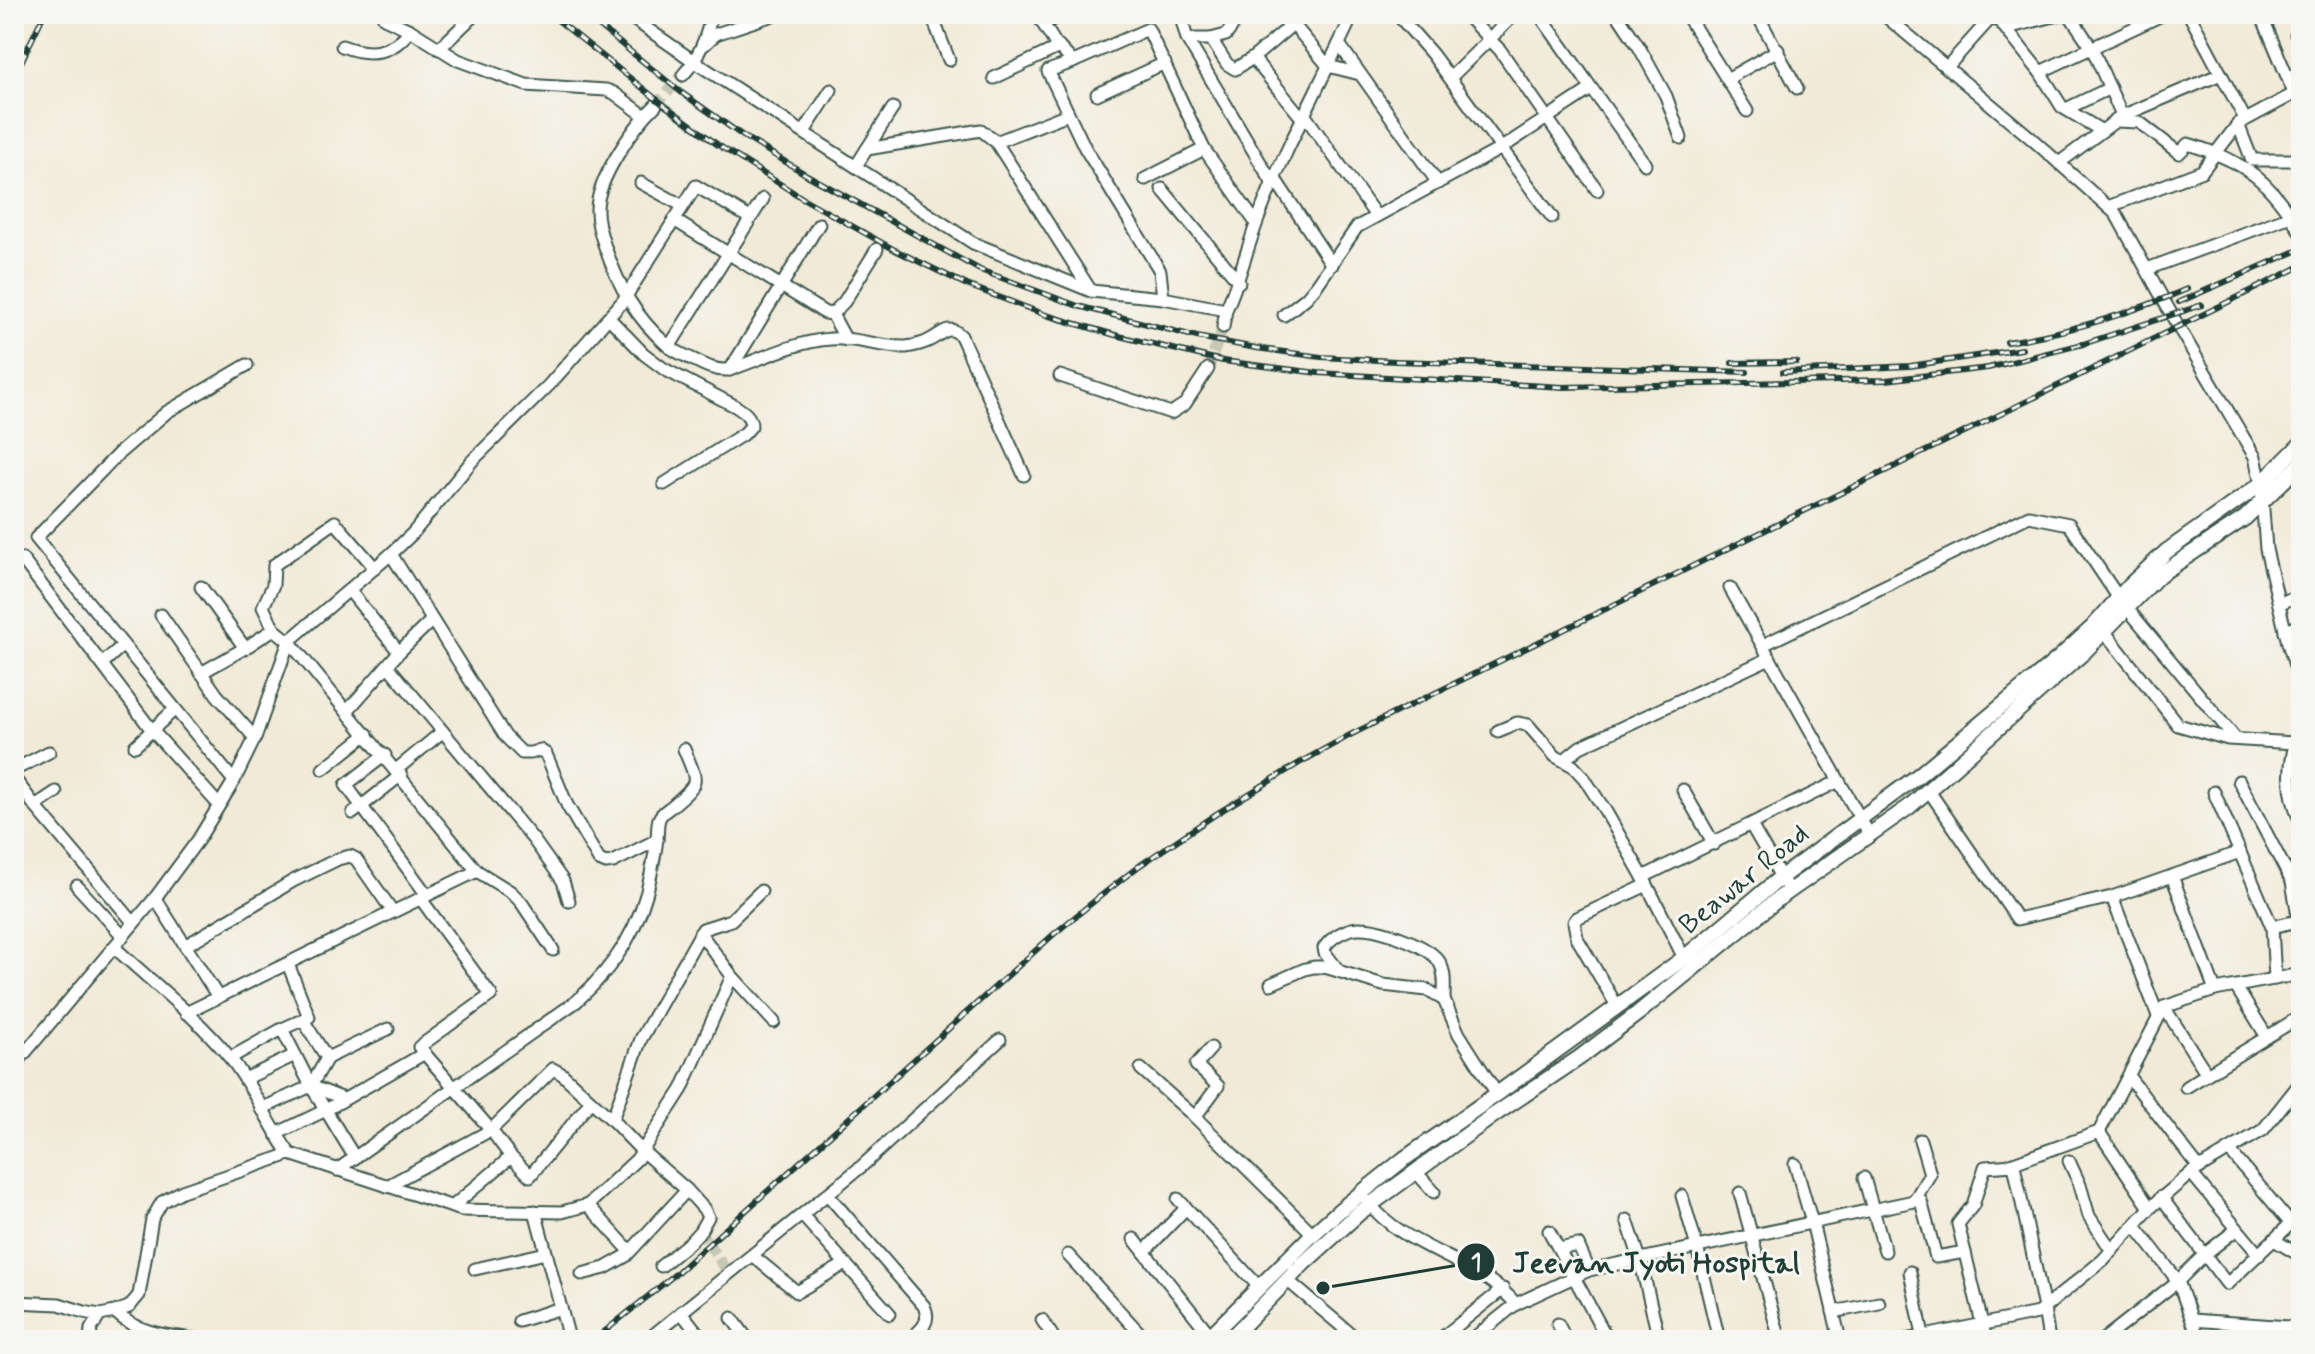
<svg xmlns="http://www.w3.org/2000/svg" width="2315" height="1354" font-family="Mynerve,sans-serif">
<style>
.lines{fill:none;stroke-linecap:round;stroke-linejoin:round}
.minor-tunnel{stroke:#c7c7b6;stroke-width:11;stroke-dasharray:11 5.5;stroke-linecap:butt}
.minor-casing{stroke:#3e574c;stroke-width:15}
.major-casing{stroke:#3e574c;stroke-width:18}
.minor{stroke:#fff;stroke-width:11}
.major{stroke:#fff;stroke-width:14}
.rail-casing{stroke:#1f3d34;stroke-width:6}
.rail{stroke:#f6f6f2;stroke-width:3;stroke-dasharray:9;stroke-linecap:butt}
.labels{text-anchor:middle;stroke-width:6;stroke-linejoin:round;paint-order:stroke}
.street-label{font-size:28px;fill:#1f3d34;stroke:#f6f6f2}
.leader{fill:none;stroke:#1f3d34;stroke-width:3}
.callout-dot{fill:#1f3d34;stroke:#f6f6f2;stroke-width:3}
.mark-label{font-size:24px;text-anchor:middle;font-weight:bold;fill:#fff}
.callout-label{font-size:30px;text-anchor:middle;font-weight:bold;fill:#1f3d34;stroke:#f6f6f2;stroke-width:6;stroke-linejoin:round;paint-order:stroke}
</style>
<rect width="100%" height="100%" fill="#f6f6f2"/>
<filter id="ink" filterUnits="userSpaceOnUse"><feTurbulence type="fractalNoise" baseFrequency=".0125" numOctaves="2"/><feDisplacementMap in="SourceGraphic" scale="16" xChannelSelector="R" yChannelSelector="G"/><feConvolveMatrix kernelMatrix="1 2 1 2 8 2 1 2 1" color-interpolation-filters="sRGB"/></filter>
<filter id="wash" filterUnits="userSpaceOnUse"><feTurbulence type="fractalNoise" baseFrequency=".006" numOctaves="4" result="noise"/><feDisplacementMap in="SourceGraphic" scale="32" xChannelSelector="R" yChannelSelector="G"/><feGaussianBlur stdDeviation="1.8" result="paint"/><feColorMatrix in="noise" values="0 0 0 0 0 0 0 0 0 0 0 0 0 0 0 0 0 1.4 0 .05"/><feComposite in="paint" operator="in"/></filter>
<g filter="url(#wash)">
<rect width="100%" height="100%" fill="#f1ead7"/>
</g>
<g filter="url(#ink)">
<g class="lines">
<g class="minor-tunnel">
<polyline points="656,105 683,75"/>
<polyline points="1208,369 1223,327"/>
<polyline points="700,1231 729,1274"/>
</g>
<g class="minor-casing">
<g id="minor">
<path d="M626,14l69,48 278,181 118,48 72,7 63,12c13,-29 20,-58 31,-88 26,-71 64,-138 96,-208"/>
<polyline points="934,14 932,16 949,60"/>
<polyline points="1037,14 1055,43 1073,62 1148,29 1204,149 1256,223"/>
<polyline points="1180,14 1187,39 1273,184"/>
<polyline points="1288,14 1293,24 1328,66 1360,74"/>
<polyline points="1397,14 1432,54 1552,217"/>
<polyline points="1465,14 1500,50 1597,190"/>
<path d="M1539,14c36,50 70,100 106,150"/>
<polyline points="1617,14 1639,47 1666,96 1681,138"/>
<polyline points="1686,14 1747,111"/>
<polyline points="1757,14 1797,88"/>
<polyline points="1883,14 2032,139 2116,214 2179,328 2255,457 2261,484 2266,549 2288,643 2301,685"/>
<polyline points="1984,14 2011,27 2062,14"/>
<polyline points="1997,14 2002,24 2040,72 2062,107 2102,131"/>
<polyline points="2069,14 2092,48 2122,116"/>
<polyline points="2189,14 2245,119"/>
<polyline points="2261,14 2294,93"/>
<polyline points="384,18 410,30 458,60 526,85 606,90 614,93 645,116"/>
<polyline points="1043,24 1062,14"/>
<polyline points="2296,35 2301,32"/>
<polyline points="1187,39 1211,39 1226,35 1232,27 1231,14"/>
<polyline points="1211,39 1227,64 1235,69 1253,58 1293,24"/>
<polyline points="1339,44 1438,183"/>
<polyline points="704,45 716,34 776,14"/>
<path d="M342,46c26,10 50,9 68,-16"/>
<polyline points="439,49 475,14"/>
<polyline points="1253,58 1302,118"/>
<polyline points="1073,62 1048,71 1085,148 1160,271 1163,298"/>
<polyline points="1947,67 1990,19"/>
<polyline points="2040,72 2164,14"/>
<path d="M683,75c17,-19 23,-37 29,-61"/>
<polyline points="994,78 1059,47"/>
<polyline points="1450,78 1515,14"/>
<polyline points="1727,79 1778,50"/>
<polyline points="1097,94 1165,63"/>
<path d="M656,105c-22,21 -60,75 -59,106 0,13 4,24 8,36 14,40 30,70 62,98 8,7 19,11 27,15 12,6 22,11 35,10 32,-11 68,-29 102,-31 25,-2 50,9 75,8 7,-1 17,-3 24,-7 12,-6 19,-17 31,-4l63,139"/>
<polyline points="2066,109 2110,88"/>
<polyline points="1304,114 1376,216"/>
<path d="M2116,121l23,1 40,31 9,-9c57,17 83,37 113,89"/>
<polyline points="2238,124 2252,160 2296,160 2301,173"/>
<polyline points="804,132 831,90"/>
<polyline points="996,142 1068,114"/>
<polyline points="867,149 981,130 996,142 1091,291"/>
<polyline points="2059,163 2122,116 2221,74"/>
<polyline points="856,166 893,108"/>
<polyline points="1145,179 1204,149"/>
<polyline points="1275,179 1332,265"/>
<polyline points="641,183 683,206"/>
<polyline points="1162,189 1239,282"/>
<polyline points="2108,207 2202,171 2238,124 2301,90"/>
<polyline points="674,220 825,313 832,314 844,302 877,249"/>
<polyline points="2147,269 2291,216"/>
<polyline points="832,314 846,340"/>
<polyline points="1284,315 1306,298 1317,285 1357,227 1500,149 1591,89"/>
<path d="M608,317l36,37 20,15 71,37c8,5 16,10 16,20l-6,7 -81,51"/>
<polyline points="1223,327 1226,310"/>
<polyline points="669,347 763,199"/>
<polyline points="730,370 819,224"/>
<polyline points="1060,376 1171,413 1185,404 1208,369"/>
<polyline points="391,554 505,736 522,753 531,753 540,750 546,754 567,805 599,860 606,863 613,862 657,840"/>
<polyline points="22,559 151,729 219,805"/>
<polyline points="201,587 245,648"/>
<polyline points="1730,588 1839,781"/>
<polyline points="349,590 399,652"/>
<polyline points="2279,604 2301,594"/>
<polyline points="2127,608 2235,738"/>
<polyline points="161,615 217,695 255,738"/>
<polyline points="274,629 263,607 273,585 274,565 335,522 375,568"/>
<polyline points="2104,631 2178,725 2228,739 2295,743"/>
<polyline points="2285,632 2301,624"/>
<polyline points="1763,645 2029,516 2069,524 2118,597"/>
<polyline points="103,663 123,645"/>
<polyline points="388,666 533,839 563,881 569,901"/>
<polyline points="201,673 245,648 274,629 289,641 477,871 511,892 521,902 553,950"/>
<polyline points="348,710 399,652 432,620"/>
<polyline points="1498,731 1517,723 1528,725 1555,756 1573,766 1584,778 1606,812 1643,877 1684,958"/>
<path d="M2301,731c-14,28 -14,62 0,91"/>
<polyline points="135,746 174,710"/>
<polyline points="385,755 346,785 427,895"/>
<polyline points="1564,760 1580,747 1770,658"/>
<polyline points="323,769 367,734"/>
<polyline points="14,770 49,752"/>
<polyline points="396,770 442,732"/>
<polyline points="14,778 35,806 133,922"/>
<polyline points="234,781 36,538 118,454 167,412 247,365"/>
<polyline points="2239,781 2292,882 2299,921"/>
<polyline points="1683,790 1714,844"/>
<polyline points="1929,791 2017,919 2112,897 2240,852"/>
<polyline points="2214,792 2272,927 2275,979"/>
<polyline points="35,806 56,792"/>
<polyline points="353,813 401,775"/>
<polyline points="1751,825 1789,891"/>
<polyline points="2172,876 2215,990"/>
<polyline points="1643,877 1839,781 1870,836"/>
<polyline points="77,886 122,935"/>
<polyline points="2112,897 2158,1016"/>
<polyline points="155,898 218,997"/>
<polyline points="421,899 491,995 419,1047 491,1130 511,1157 530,1176 591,1101"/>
<polyline points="2272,927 2301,920"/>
<polyline points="700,933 732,976 774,1022"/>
<polyline points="185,946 293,881 338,859 350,856 356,859 393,912"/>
<path d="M114,947c39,36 83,70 117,112 23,29 37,65 59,95"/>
<path d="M1339,971l-14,-18 -1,-5c7,-11 24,-21 37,-20 19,0 70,18 79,35 6,11 4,25 4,37"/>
<polyline points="1271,984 1305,969 1314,967 1325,967 1383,985 1427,990 1444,1000 1459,1034 1497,1094"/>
<polyline points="2236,987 2267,1037"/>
<polyline points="1617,1006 1577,938 1574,922 1577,918 1647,885"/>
<polyline points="2164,1007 2207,1074"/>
<polyline points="186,1013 477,871"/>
<polyline points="303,1020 327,1058 388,1029"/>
<polyline points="282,1029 311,1086 355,1158"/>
<polyline points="14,1045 19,1063"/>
<polyline points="230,1058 282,1029 309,1017 288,964"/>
<polyline points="327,1058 311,1086 344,1099"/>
<polyline points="14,1066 155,898 198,840 234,781 255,738 289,641 391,554 413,533 472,461 549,385 623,301 696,186 750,218"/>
<polyline points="1141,1069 1195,1117 1313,1234"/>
<polyline points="2129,1077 2199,1168"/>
<polyline points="245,1079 295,1055"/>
<polyline points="2186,1087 2301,1016"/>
<polyline points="261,1109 311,1086"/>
<polyline points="1195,1117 1218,1086 1196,1065 1211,1048"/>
<polyline points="612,1120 641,1039 703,929 731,920 761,891"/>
<polyline points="2099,1132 2150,1208"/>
<polyline points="276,1134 326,1110 425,1053"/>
<polyline points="2229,1150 2291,1224"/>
<polyline points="2069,1161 2080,1185 2089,1216 2112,1251"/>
<polyline points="1795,1164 1812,1222 1840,1340"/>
<polyline points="2008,1165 2099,1132 2164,1007 2215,990 2301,974"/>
<path d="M337,1170l240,-169c39,-36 64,-74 74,-127 2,-12 5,-24 6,-36 1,-7 0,-13 2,-19 2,-6 8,-9 13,-13 29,-25 26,-22 12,-57"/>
<polyline points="1416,1172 1434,1192"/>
<polyline points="2191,1173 2259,1255"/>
<polyline points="1864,1178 1885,1251"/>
<polyline points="387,1186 491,1130 553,1069 562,1074 612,1120 642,1151 687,1190 704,1209 708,1217 700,1231 690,1242 661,1266"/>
<polyline points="1740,1193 1780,1340"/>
<path d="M828,1195l96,111c8,16 -3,24 -15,34"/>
<polyline points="1682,1196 1697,1247 1719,1340"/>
<polyline points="2161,1197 2227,1284 2301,1214"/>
<polyline points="1178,1199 1259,1287"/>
<path d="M1367,1201c39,50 108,56 149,103"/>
<polyline points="1914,1201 1921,1201 1936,1257 1965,1252"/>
<polyline points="588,1205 630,1251"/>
<polyline points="452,1207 511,1157"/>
<polyline points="535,1211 567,1331 559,1340"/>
<polyline points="802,1215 890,1314"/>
<polyline points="1627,1220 1640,1259 1659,1340"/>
<polyline points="2135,1226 2178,1281 2199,1340"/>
<polyline points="1549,1231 1608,1340"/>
<polyline points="1134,1239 1211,1336"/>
<polyline points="2274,1240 2301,1256"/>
<polyline points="1559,1249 1578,1245 1589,1270"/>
<polyline points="1144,1252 1186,1208"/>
<polyline points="1068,1255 1146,1340"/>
<polyline points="753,1256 797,1292 845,1264"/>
<polyline points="475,1269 546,1253"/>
<polyline points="1910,1272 1924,1340"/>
<polyline points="582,1274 605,1268 626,1256 687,1190"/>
<polyline points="1287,1280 1358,1340"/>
<polyline points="14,1302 59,1304 84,1312 100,1315 115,1312 129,1307 139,1295 152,1219 162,1202 182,1191 290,1154 462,1210 562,1212 588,1205 637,1159 682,1089 732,976"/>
<path d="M115,1312c24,23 57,24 88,28"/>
<polyline points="681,1312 703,1340"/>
<polyline points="1833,1312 1879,1303"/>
<polyline points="732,1318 748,1340"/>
<polyline points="1042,1320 1055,1340"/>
<polyline points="2192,1320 2289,1327 2301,1333"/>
<polyline points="519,1321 561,1308"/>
<polyline points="1558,1324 1566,1340"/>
<polyline points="1475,1337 1516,1304 1589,1270 1914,1201 1930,1174 1920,1140"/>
<polyline points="90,1340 91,1329 100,1315"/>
<polyline points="647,1340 862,1166 1000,1040"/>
<polyline points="800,1340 801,1339"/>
<polyline points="1439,1340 1503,1289"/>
<polyline points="1905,1340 2038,1313 2103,1260 2150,1208 2191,1173 2263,1130 2301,1082"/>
<polyline points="1986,1340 1958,1224 1973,1205 1985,1167 2014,1165 2044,1308 2049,1340"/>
<polyline points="2103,1340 2178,1281 2205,1254 2237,1229"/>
</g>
</g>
<g class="major-casing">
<g id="major">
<polyline points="1206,1340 1313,1234 1340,1210 1404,1159 1497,1094 1684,958 1780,878 1919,775 2059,658 2093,627 2130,585 2167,551 2261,484 2301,444"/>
<polyline points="1229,1340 1304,1263 1359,1213 1494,1115 1579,1058 1637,1014 1778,899 1909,807 2084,652 2159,575 2245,518 2301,464"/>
</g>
</g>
<use href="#minor" class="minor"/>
<use href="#major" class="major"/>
<g class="rail-casing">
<g id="rail">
<polyline points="550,14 655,98 718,145 804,199 895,250 967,285 1046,315 1115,335 1223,361 1318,373 1563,387 1886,380 1988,368 2083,344 2202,305"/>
<polyline points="584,14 682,93 743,136 807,175 980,270 1078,306 1197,337 1256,348 1321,357 1396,361 1747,372"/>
<polyline points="14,77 44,14"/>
<polyline points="2179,302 2301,249"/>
<path d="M2007,342c62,-10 122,-28 180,-53"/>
<polyline points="1732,363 1796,362"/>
<polyline points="1783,372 1910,366 2022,349"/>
<polyline points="594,1340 673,1276 1054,934 1098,898 1139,866 1216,814 1301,762 1352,734 2301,266"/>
</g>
</g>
<use href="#rail" class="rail"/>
</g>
</g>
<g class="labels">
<g class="street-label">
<text transform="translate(1743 878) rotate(-39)" y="10">Beawar Road</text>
</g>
</g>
<path class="leader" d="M1323 1288L1476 1262"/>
<g class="callout-dot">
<circle cx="1323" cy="1288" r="8"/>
<circle cx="1476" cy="1262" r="20"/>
</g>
<g class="mark-label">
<text x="1476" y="1270">1</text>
</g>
<g class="callout-label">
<text x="1656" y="1272">Jeevan Jyoti Hospital</text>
</g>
<rect width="2315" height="1354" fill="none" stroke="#f6f6f2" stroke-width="48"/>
</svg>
